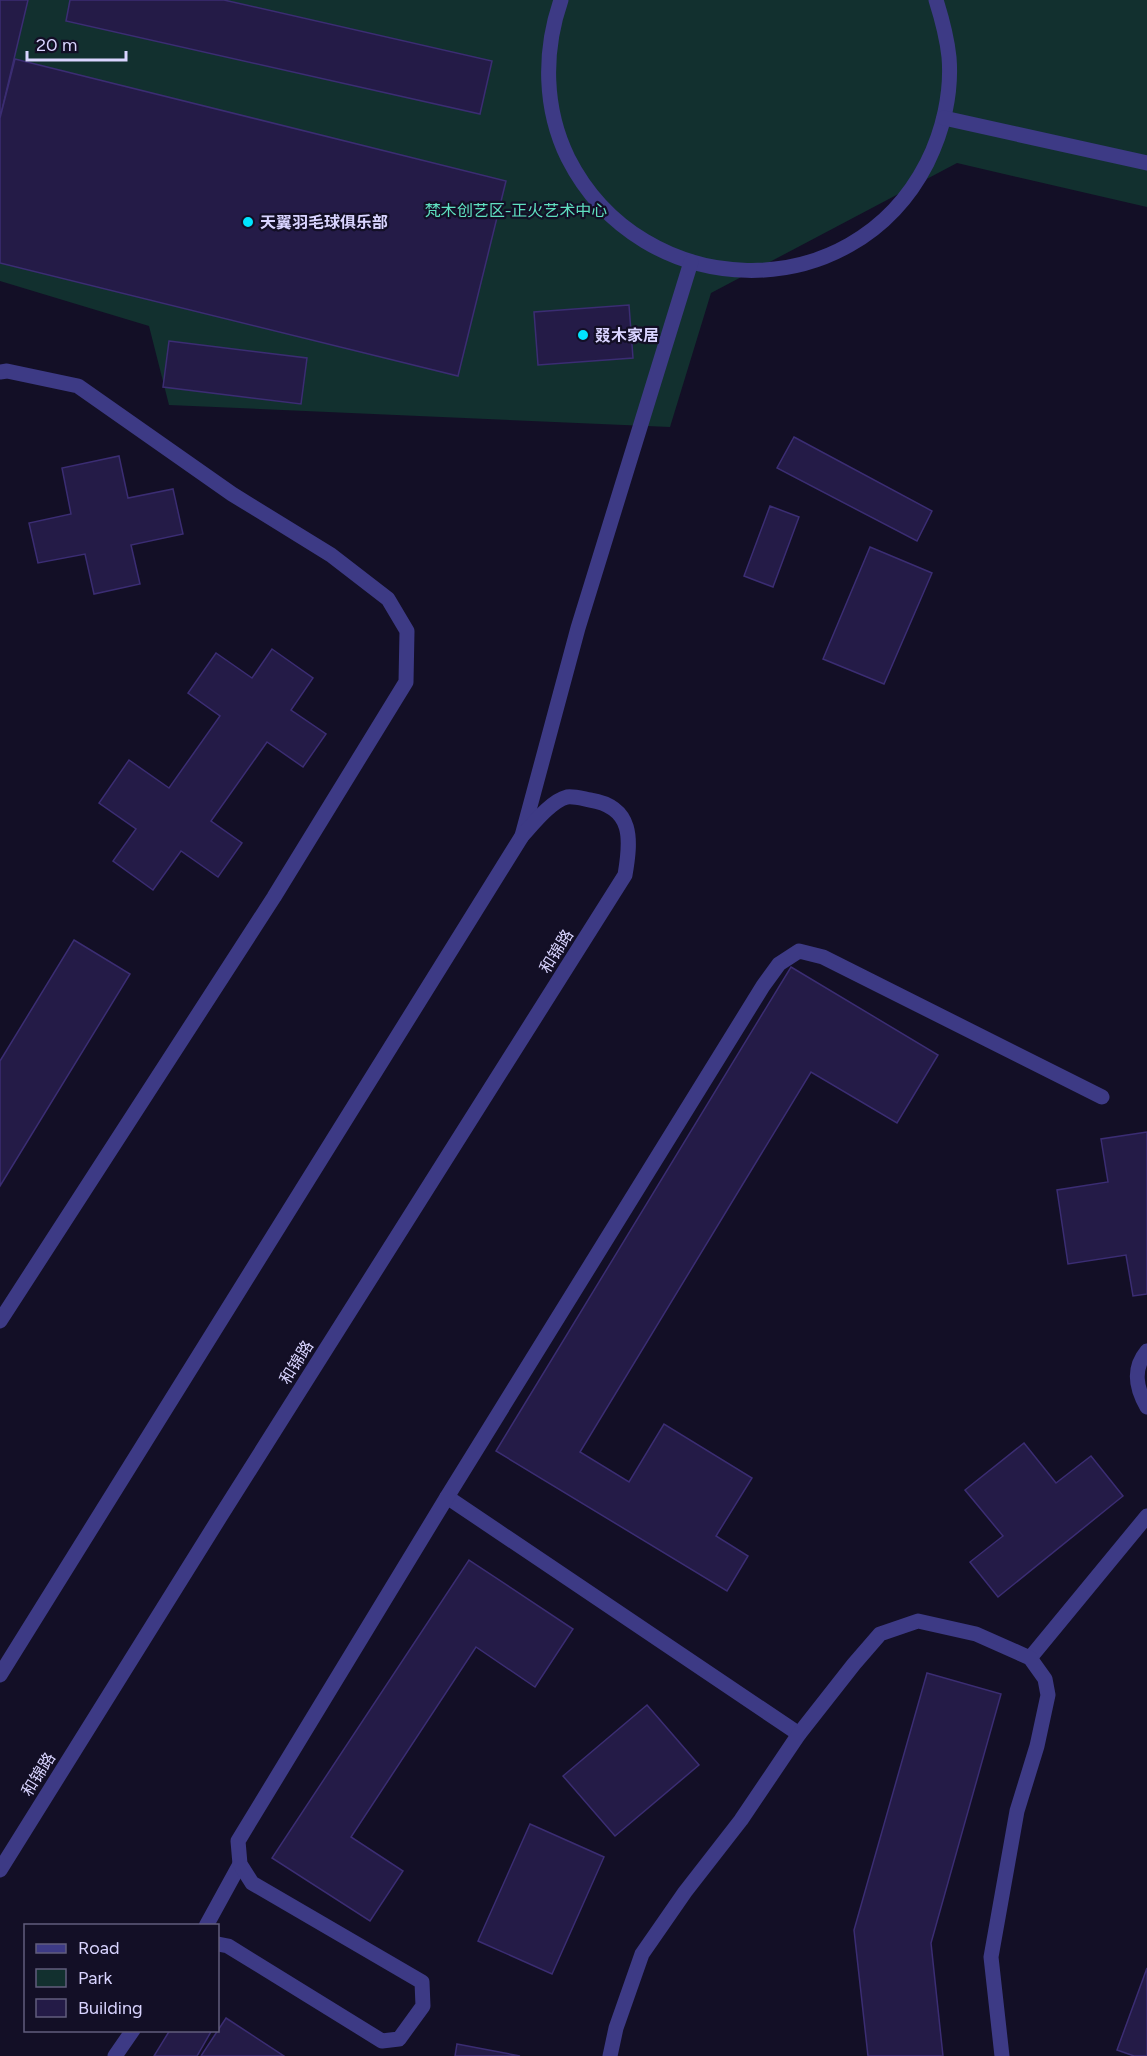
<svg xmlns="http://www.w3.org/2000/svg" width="1147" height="2056" font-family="Figtree,'Noto Sans SC',sans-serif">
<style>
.green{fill:#12302f}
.building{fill:#241b47;stroke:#3b2d73;stroke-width:1.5}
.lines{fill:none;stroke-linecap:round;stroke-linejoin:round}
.minor{stroke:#3d3a85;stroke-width:15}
.tertiary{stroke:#3d3a85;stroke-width:15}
.poi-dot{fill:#00e5ff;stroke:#130f26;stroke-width:2}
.labels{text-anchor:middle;stroke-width:4.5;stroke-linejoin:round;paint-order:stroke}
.park-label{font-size:16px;fill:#5fe0c0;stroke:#130f26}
.poi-label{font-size:16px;font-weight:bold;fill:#d9d4ff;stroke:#130f26;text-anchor:start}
.street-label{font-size:16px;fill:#d9d4ff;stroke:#130f26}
</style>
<rect width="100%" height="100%" fill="#130f26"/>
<polygon class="green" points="0,0 1147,0 1147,207 957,163 711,293 670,427 169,405 149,326 0,281"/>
<g class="building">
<polygon points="0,0 28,0 0,118"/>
<polygon points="70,0 224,0 492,61 480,114 66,21"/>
<polygon points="15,59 506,181 458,376 0,263 0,118"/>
<polygon points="629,305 633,358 538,365 534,312"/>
<polygon points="169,341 307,358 301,404 163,387"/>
<polygon points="794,437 932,511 917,541 777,468"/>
<polygon points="119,456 128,498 173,489 183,534 131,545 140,584 94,594 85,554 38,563 29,523 71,514 62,468"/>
<polygon points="770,506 799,517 773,587 744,576"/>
<polygon points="870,547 932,573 884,684 823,659"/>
<polygon points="272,649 313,678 291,710 326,734 303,767 267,742 211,821 242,843 218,877 181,851 153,890 113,861 136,829 99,803 129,760 169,788 220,716 188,693 216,653 252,678"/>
<polygon points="74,940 130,974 0,1186 0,1061"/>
<polygon points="791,967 938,1055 897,1123 811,1072 580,1452 629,1482 664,1424 752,1478 716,1536 748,1556 727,1591 496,1451"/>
<polygon points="1147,1132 1147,1294 1133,1296 1126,1255 1068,1264 1057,1190 1108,1182 1101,1139"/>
<polygon points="1024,1443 1056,1483 1091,1456 1123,1496 998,1597 970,1562 1003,1536 965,1490"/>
<polygon points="469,1560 573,1629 535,1687 476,1647 351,1837 403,1871 370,1921 272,1858"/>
<polygon points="927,1673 1001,1694 931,1943 943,2056 868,2056 854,1930"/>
<polygon points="647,1705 699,1765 615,1836 563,1776"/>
<polygon points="530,1824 604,1857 552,1974 478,1941"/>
<polygon points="1147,1968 1147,2056 1134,2056 1117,2050"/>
<polygon points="226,2018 284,2056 201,2056"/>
<polygon points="170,2030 212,2030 197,2056 154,2056"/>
<polygon points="457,2044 520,2056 455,2056"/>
</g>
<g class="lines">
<g class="minor">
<path d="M561,0c-18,52 -17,109 7,158 74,146 284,152 359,5 16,-32 25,-70 22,-106 -2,-19 -7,-38 -13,-57"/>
<polyline points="944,118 1147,163"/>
<polyline points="0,372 7,371 78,386 232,494 331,555 388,599 407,631 406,682 274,897 0,1321"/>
<polyline points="522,836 578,628 691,262"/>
<path d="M1147,1351c-15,18 -11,37 0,56"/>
<polyline points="447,1497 799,1734"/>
<polyline points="1030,1658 1147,1516"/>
<polyline points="206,1926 240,1864"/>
<polyline points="218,1944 228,1946 382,2041 399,2039 423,2006 422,1982 252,1883 240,1864 238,1841 447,1497 763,986 779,964 799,951 823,957 1102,1097"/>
<polyline points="115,2056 133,2030"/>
<polyline points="610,2056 616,2028 642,1954 685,1892 741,1820 799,1734 854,1664 880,1634 918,1621 976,1634 1030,1658 1045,1679 1048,1695 1037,1746 1017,1811 991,1957 1002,2056"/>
</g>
<path class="tertiary" d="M0,1675l522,-839c11,-12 29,-35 45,-39 7,-1 17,2 23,3 44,7 41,40 35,75l-405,642 -220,353"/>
</g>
<g class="poi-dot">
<circle cx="248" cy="222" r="6"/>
<circle cx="583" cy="335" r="6"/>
</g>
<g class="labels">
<g class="park-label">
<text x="516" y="216">梵木创艺区-正火艺术中心</text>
</g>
<g class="poi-label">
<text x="260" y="228">天翼羽毛球俱乐部</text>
<text x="595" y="341">叕木家居</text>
</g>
<g class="street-label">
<text transform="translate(556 951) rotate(-58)" y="6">和锦路</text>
<text transform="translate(296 1362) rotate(-58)" y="6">和锦路</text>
<text transform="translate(38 1774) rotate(-58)" y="6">和锦路</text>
</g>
</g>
<rect x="24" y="1924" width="195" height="108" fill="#130f26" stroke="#625e7d" stroke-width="1.5"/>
<rect x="36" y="1944" width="30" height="9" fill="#3d3a85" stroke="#625e7d" stroke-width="1.5"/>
<text x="78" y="1954" font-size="18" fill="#d9d4ff">Road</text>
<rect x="36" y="1969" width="30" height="18" fill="#12302f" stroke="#625e7d" stroke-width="1.5"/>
<text x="78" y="1984" font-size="18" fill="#d9d4ff">Park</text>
<rect x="36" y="1999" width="30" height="18" fill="#241b47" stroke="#625e7d" stroke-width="1.5"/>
<text x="78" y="2014" font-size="18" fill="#d9d4ff">Building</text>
<path d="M27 51v9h99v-9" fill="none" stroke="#d9d4ff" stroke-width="3"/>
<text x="36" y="51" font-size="18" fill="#d9d4ff" stroke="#130f26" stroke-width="4.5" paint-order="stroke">20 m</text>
</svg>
